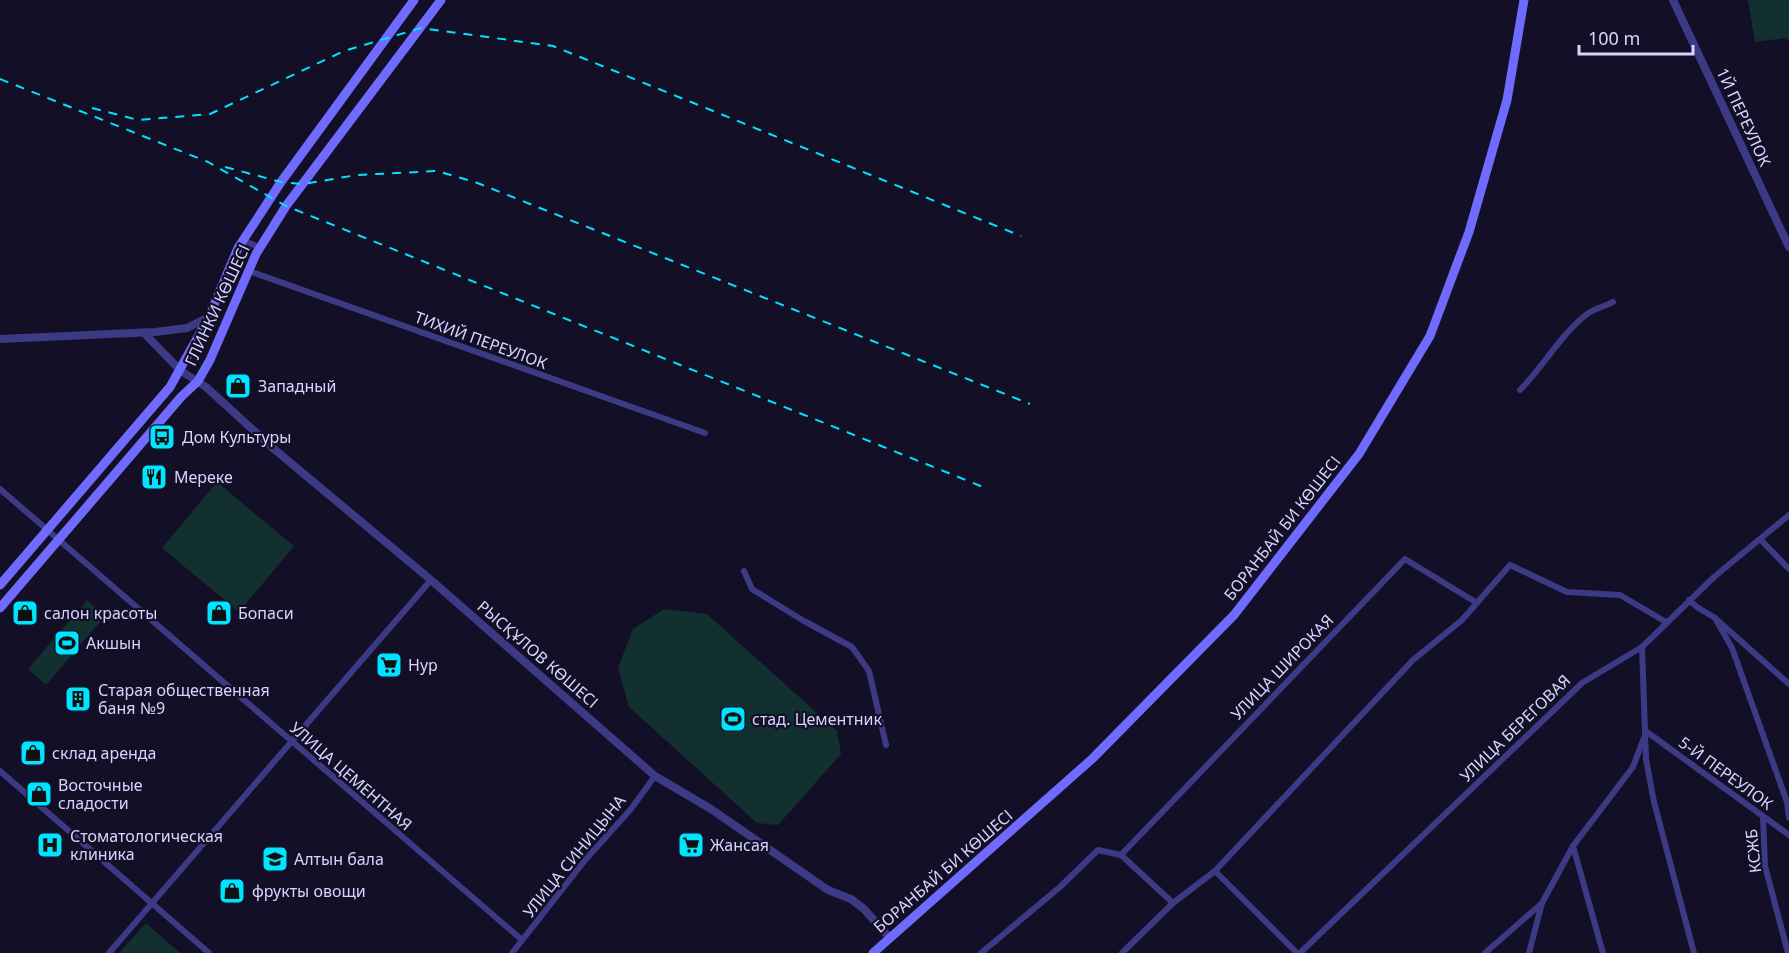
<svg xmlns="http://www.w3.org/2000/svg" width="1789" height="953" font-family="'Noto Sans',sans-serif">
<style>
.green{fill:#12302f}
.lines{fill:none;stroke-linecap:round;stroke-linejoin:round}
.minor{stroke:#3d3a85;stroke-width:6}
.tertiary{stroke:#3d3a85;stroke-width:8}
.secondary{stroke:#6f6bff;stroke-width:9}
.rail{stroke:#00e5ff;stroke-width:2;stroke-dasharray:9 8;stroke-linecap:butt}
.labels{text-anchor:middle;stroke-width:4.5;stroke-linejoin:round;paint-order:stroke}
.street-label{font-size:16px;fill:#d9d4ff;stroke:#130f26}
.poi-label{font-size:16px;fill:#d9d4ff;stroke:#130f26;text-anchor:start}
</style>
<rect width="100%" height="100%" fill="#130f26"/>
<g class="green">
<polygon points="1748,0 1789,0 1789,41 1785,38 1755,42"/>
<polygon points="217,482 294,546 239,612 162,548"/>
<polygon points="87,600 105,616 46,685 28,669"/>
<polygon points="664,609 707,614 837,731 841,754 778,825 757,823 629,707 618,668 633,629"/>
<polygon points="146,923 180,953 119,953"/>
</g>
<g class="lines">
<g class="minor">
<polyline points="243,240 260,248"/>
<polyline points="249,271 705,433"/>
<path d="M1520,390c24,-24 40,-55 67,-76 7,-5 18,-8 26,-12"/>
<polyline points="0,489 522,940"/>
<polyline points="1761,540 1789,569"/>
<polyline points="744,571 752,589 804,621 852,647 869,671 886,745"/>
<polyline points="1689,600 1697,607 1715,618 1789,684"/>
<polyline points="1715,618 1732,648 1787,802 1789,818"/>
<polyline points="1642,647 1646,759 1654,802 1694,953"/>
<polyline points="1647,732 1789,835"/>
<polyline points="0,771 209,953"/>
<polyline points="1763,817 1765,866 1788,953"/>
<polyline points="1573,846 1603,953"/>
<polyline points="1121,855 1405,559 1477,603"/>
<polyline points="1215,871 1297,953"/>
<polyline points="109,953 431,580"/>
<polyline points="512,953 586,859 631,809 655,776"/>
<polyline points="981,953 1060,887 1098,850 1121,855 1173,903"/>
<polyline points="1122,953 1173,903 1215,871 1413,660 1462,620 1510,565 1567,592 1620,595 1666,622"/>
<polyline points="1300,953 1582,683 1642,647 1714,577 1789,515"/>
<polyline points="1485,953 1541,904"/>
<polyline points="1529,953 1542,903 1573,846 1633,767 1645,735"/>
</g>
<g class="tertiary">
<polyline points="1673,0 1789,247"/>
<polyline points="144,333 181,371 206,387 274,449 431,580 655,776 711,809 828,890 851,899 864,909 890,938"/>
<polyline points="0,339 155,332 187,328 209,317"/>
</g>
<g class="secondary">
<polyline points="0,585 170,387 209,317 238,248 281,182 414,0"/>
<polyline points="0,608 181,397 198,381 210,360 256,254 286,206 441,0"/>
<polyline points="873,953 1092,759 1234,615 1359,454 1430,336 1469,232 1507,100 1524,0"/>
</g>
<g class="rail">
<polyline points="0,79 208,162 286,206 988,489"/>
<polyline points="92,108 138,120 210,114 344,51 421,28 553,46 1021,236"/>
<polyline points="225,167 281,182 303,184 357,175 437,171 475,182 1030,404"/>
</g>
</g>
<defs>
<g id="shop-square" transform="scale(1.35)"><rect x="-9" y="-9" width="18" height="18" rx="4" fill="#00e5ff" stroke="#130f26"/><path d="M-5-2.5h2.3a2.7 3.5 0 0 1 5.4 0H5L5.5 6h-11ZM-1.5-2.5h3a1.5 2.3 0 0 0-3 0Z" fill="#111"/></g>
<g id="bus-square" transform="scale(1.35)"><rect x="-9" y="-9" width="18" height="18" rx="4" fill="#00e5ff" stroke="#130f26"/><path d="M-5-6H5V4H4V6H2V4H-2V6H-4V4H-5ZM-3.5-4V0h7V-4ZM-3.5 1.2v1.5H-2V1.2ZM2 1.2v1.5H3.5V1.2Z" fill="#111"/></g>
<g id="restaurant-square" transform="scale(1.35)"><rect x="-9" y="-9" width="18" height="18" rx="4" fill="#00e5ff" stroke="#130f26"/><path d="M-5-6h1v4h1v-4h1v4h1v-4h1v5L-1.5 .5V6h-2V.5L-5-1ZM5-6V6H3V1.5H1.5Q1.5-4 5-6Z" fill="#111"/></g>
<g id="stadium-square" transform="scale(1.35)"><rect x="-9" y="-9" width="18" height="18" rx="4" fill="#00e5ff" stroke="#130f26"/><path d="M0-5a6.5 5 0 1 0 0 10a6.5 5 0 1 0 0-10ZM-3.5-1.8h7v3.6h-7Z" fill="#111"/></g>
<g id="supermarket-square" transform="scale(1.35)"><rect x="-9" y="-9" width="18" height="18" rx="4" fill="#00e5ff" stroke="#130f26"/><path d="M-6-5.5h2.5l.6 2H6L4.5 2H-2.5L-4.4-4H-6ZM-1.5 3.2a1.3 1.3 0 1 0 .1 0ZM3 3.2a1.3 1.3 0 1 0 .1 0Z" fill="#111"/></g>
<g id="building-square" transform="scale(1.35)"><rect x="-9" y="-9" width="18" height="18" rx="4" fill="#00e5ff" stroke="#130f26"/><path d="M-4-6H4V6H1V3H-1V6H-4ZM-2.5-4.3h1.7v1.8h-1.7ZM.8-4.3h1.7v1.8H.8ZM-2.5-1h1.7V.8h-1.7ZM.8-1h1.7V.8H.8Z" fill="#111"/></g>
<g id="hospital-square" transform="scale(1.35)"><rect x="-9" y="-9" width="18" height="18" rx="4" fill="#00e5ff" stroke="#130f26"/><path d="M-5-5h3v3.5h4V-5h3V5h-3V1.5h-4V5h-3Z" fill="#111"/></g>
<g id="school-square" transform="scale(1.35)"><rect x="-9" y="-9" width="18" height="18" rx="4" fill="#00e5ff" stroke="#130f26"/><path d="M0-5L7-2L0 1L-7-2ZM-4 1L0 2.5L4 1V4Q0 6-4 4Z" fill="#111"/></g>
</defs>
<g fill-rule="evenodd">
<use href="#shop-square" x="238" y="386"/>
<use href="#bus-square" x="162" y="437"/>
<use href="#restaurant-square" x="154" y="477"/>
<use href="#shop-square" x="25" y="613"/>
<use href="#shop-square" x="219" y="613"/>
<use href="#stadium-square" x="67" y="643"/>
<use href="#supermarket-square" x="389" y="665"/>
<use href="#building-square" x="78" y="699"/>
<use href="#stadium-square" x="733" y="719"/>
<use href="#shop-square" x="33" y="753"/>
<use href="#shop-square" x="39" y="794"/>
<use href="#hospital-square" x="50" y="845"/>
<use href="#supermarket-square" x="691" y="845"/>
<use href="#school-square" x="275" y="859"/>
<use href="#shop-square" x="232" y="891"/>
</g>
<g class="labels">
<g class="street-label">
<text transform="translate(1744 117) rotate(65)" y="6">1Й ПЕРЕУЛОК</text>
<text transform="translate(217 305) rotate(-65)" y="6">ГЛИНКИ КӨШЕСІ</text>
<text transform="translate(481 340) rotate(20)" y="6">ТИХИЙ ПЕРЕУЛОК</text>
<text transform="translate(1282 528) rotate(-52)" y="6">БОРАНБАЙ БИ КӨШЕСІ</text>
<text transform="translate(538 654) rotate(41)" y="6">РЫСҚҰЛОВ КӨШЕСІ</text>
<text transform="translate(1282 667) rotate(-46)" y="6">УЛИЦА ШИРОКАЯ</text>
<text transform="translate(1515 728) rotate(-44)" y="6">УЛИЦА БЕРЕГОВАЯ</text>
<text transform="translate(1726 773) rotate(36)" y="6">5-Й ПЕРЕУЛОК</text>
<text transform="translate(351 776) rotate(41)" y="6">УЛИЦА ЦЕМЕНТНАЯ</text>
<text transform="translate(1753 851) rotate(-96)" y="6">КСЖБ</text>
<text transform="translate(574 856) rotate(-51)" y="6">УЛИЦА СИНИЦЫНА</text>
<text transform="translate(943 871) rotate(-41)" y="6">БОРАНБАЙ БИ КӨШЕСІ</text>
</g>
<g class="poi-label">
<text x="258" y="392">Западный</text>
<text x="182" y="443">Дом Культуры</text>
<text x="174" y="483">Мереке</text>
<text x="44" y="619">салон красоты</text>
<text x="238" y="619">Бопаси</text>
<text x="86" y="649">Акшын</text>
<text x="408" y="671">Нур</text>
<text x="98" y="696">Старая общественная<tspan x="98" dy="18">баня №9</tspan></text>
<text x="752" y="725">стад. Цементник</text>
<text x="52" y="759">склад аренда</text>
<text x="58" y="791">Восточные<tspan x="58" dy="18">сладости</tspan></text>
<text x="70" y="842">Стоматологическая<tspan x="70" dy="18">клиника</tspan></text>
<text x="710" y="851">Жансая</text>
<text x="294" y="865">Алтын бала</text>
<text x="252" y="897">фрукты овощи</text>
</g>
</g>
<path d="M1579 45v9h114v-9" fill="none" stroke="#d9d4ff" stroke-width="3"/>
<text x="1588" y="45" font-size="18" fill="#d9d4ff" stroke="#130f26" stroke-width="4.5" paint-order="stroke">100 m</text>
</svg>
